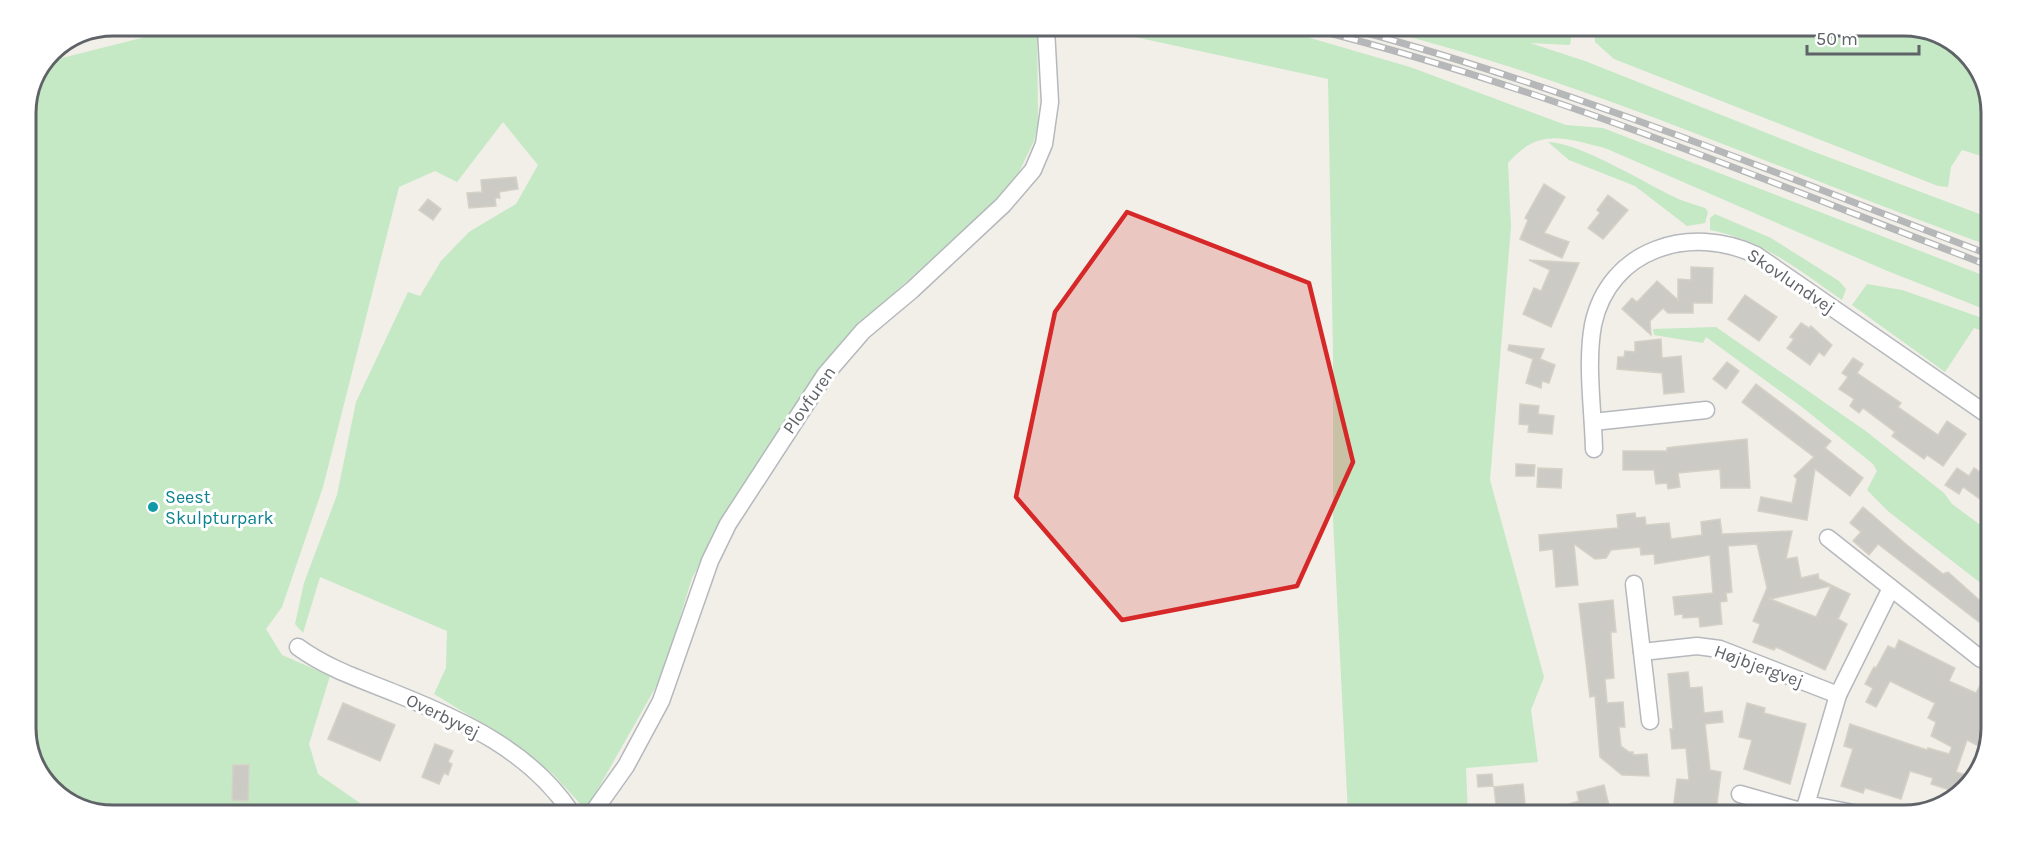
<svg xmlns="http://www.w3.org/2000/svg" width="2017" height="841" font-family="Karla,sans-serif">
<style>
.green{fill:#c5e8c5}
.building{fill:#cccac5;stroke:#d6d1c6;stroke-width:1.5;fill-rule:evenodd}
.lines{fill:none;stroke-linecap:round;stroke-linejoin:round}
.minor-casing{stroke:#b5b8bc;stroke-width:19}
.minor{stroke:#fff;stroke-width:16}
.rail-casing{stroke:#b6b7b8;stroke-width:7}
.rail{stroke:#fff;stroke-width:4.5;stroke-dasharray:14;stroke-linecap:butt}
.marked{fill:#d62828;fill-opacity:0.2;stroke:#d62828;stroke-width:4.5;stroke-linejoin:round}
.culture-dot{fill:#0f9aa8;stroke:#fff;stroke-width:2}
.labels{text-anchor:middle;stroke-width:6;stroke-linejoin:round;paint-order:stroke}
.street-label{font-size:18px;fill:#5f6368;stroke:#fff}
.culture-label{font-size:18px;fill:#0d838f;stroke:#fff;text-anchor:start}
.rim{fill:none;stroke:#5f6368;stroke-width:3}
</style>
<rect width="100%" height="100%" fill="#f1efe8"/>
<g class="green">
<polygon points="189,26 1037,29 1038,123 1034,141 1019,172 990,206 873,312 810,383 738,495 692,578 662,676 586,810 553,774 513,742 434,694 446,668 447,631 320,577 303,633 295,624 304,583 337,495 356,402 408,292 420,296 441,261 469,232 516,204 538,165 503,122 457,182 435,171 399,187 323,487 282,607 266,629 282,655 330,676 309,744 318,774 370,810 80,809 43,781 26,734 26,108 46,62"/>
<path d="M1119,29l153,1 28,5 110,32 156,58 37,3 387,150 -1,33 -104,-41 -280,-122c-42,-10 -66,-21 -97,15l3,64 -21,253 54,197 -13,33 7,52 -72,6 2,46h-120l-15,-295v-167l-5,-273 -202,-44z"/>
<path d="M1383,30l189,1 -2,14 -40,-2 55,18 227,90 178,67v28c-202,-72 -398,-163 -607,-216z"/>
<polygon points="1594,31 1937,32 1977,64 1991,108 1991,159 1962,150 1951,167 1948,187 1938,186 1614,59 1595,42"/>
<path d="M1548,142c29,0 94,39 122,53 11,6 24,9 35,13l3,4 -3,11 -18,3 -52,-40 -66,-26z"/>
<path d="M1715,214l56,24 68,43 7,8 -4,11c-43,-30 -79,-60 -132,-70v-12z"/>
<polygon points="1867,284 1902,290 1985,319 1989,321 1989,333 1974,328 1945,372 1852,305"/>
<polygon points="1716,327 1867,432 1944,493 1952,504 1979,524 1987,523 1987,588 1889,512 1867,490 1877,471 1873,464 1802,407 1706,337 1703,343 1654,335 1653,329"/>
</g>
<g class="building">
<polygon points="516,177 518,189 499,192 500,198 495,198 496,206 469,208 467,193 482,192 481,180"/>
<polygon points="1544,184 1565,197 1544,233 1569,242 1562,258 1520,239 1528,220 1525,218"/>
<polygon points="1608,195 1628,210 1603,239 1588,228 1600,213 1597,210"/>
<polygon points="428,199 441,209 433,220 419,210"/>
<polygon points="1529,260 1579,263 1551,327 1523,314 1534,288 1541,291 1550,270"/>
<polygon points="1691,267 1713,268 1712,303 1693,303 1693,313 1668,313 1663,308 1650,321 1651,335 1622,309 1632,298 1637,302 1657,281 1678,300 1678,279 1691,280"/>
<polygon points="1745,295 1777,317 1759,341 1728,319"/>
<polygon points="1801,323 1809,328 1811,326 1832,345 1824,356 1819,352 1810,365 1787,348 1794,339 1790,337"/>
<polygon points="1661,339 1662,358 1681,356 1684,392 1664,394 1662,373 1617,369 1618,357 1624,357 1625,351 1635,352 1635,342"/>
<polygon points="1509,345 1544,349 1540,359 1555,365 1549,383 1542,381 1541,388 1526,383 1533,359 1508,350"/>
<polygon points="1853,358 1863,364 1857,373 1901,403 1898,407 1938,435 1947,421 1966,434 1943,466 1927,455 1924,459 1892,436 1895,432 1863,408 1859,413 1850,406 1854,399 1839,389 1848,377 1842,373"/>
<polygon points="1727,362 1739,371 1726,389 1713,379"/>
<polygon points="1756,384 1831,441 1825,448 1863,478 1850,496 1815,469 1807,520 1758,511 1761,497 1792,503 1797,479 1794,476 1814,457 1742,402"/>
<polygon points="1520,404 1539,406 1538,414 1554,416 1552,434 1528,432 1529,425 1519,424"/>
<polygon points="1747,439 1750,488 1721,488 1720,469 1678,473 1680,487 1668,489 1667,483 1656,484 1654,470 1623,470 1623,451 1667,451 1667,448 1673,447"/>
<polygon points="1516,464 1535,465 1534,476 1516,476"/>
<polygon points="1538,468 1562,469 1561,488 1537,487"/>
<polygon points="1957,468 1969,476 1974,468 1988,477 1987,504 1963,487 1959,494 1945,485"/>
<polygon points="1863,507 1907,545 1943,574 1948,572 1986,606 1986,614 1979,622 1878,544 1869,555 1853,541 1861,532 1850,523"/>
<path d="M1635,513l1,5 9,-1 1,8 23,-2 2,16 31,-4 -1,-13 19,-3 2,15 70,-3 -6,28 11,-2 4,21 17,-4 1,5 31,15 -12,25 9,5 -22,46 -49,-23 -2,3 -21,-8 7,-18 -7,-3 14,-33 -10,-44 -29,2 4,46 -6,1 1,8 -7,1 2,22 -22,3 -1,-10 -16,1v-4l-8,1 -2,-18 40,-4 -3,-38 -55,9 -1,-10 -13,1 -1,-8 -29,3 -5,8 -11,1 -21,-15 4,41 -22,2 -3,-38 -13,2 -1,-16 79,-7 -1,-13zM1831,586l-15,31 -46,-18z"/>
<polygon points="1613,600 1616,632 1611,632 1611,639 1614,678 1605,679 1607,703 1623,702 1625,727 1619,727 1621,746 1629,752 1633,752 1633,755 1647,754 1649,776 1622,775 1600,757 1595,696 1590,697 1579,604"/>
<polygon points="1899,640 1955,668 1949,681 1976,693 1986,674 1985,749 1967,740 1956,772 1972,777 1959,793 1931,784 1933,778 1910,771 1901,799 1865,788 1863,793 1841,786 1853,749 1844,746 1850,724 1927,750 1928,748 1949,754 1952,747 1931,736 1936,722 1928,718 1935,703 1890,681 1876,707 1866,702 1873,688 1865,684 1874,667 1876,668 1888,646 1895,649"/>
<polygon points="1688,672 1690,688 1702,687 1704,713 1722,711 1723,722 1705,724 1710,770 1721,772 1716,811 1691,807 1690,812 1673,810 1677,779 1689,780 1686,748 1672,749 1670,729 1673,729 1668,674"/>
<polygon points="343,703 395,725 380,761 328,739"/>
<polygon points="1747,703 1765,708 1764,713 1806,724 1790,784 1744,769 1752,740 1739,737"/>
<polygon points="435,744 453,751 448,762 452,764 448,775 444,773 439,784 422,777"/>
<polygon points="233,765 249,765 248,801 232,800"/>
<polygon points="1492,774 1493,786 1478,787 1477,775"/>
<polygon points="1523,784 1526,814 1497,814 1494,787"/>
<polygon points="1604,785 1611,814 1569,814 1566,805 1579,801 1577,792"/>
</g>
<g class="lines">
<g class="minor-casing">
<g id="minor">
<polyline points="1593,422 1706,410"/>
<path d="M1594,449c-1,-40 -8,-85 -1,-124 16,-77 98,-101 163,-70l232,160"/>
<polyline points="1828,538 1981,659"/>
<polyline points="1634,584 1650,721"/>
<path d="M298,647c30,22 65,33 99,47 65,26 133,57 173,117"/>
<polyline points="1642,652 1697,646 1720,649 1838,695"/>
<polyline points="1740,794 1804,812"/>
<polyline points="1806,804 1864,815"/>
<polyline points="594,811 626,766 661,701 710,561 728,524 825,375 863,331 912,290 1003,205 1033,170 1044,144 1050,102 1046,29"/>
<polyline points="1803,815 1838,695 1891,588"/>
</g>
</g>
<use href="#minor" class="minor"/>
<g class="rail-casing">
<g id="rail">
<path d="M1317,30c230,58 451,152 673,236"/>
<path d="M1356,30c216,59 425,145 634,225"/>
<polyline points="99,31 122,26"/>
</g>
</g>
<use href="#rail" class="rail"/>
</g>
<path class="marked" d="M1127,212l182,71 44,179 -56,124 -175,34 -106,-123 39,-185z"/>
<circle class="culture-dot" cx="153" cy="507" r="6"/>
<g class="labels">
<g class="street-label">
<text transform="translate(1791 281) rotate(34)" y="6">Skovlundvej</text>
<text transform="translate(809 400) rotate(-55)" y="6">Plovfuren</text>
<text transform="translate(1759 666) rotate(20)" y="6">Højbjergvej</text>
<text transform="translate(443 716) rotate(26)" y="6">Overbyvej</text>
</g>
<g class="culture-label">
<text x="165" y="503">Seest<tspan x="165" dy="21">Skulpturpark</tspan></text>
</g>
</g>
<path d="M0 0H2017V841H0ZM113 36H1904A77 77 0 0 1 1981 113V728A77 77 0 0 1 1904 805H113A77 77 0 0 1 36 728V113A77 77 0 0 1 113 36Z" fill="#fff" fill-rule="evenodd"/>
<path class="rim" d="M113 36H1904A77 77 0 0 1 1981 113V728A77 77 0 0 1 1904 805H113A77 77 0 0 1 36 728V113A77 77 0 0 1 113 36Z"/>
<path d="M1807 45v9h112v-9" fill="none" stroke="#5f6368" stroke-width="3"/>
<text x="1816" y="45" font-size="18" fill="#5f6368" stroke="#ffffff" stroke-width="4.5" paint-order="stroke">50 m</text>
</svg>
